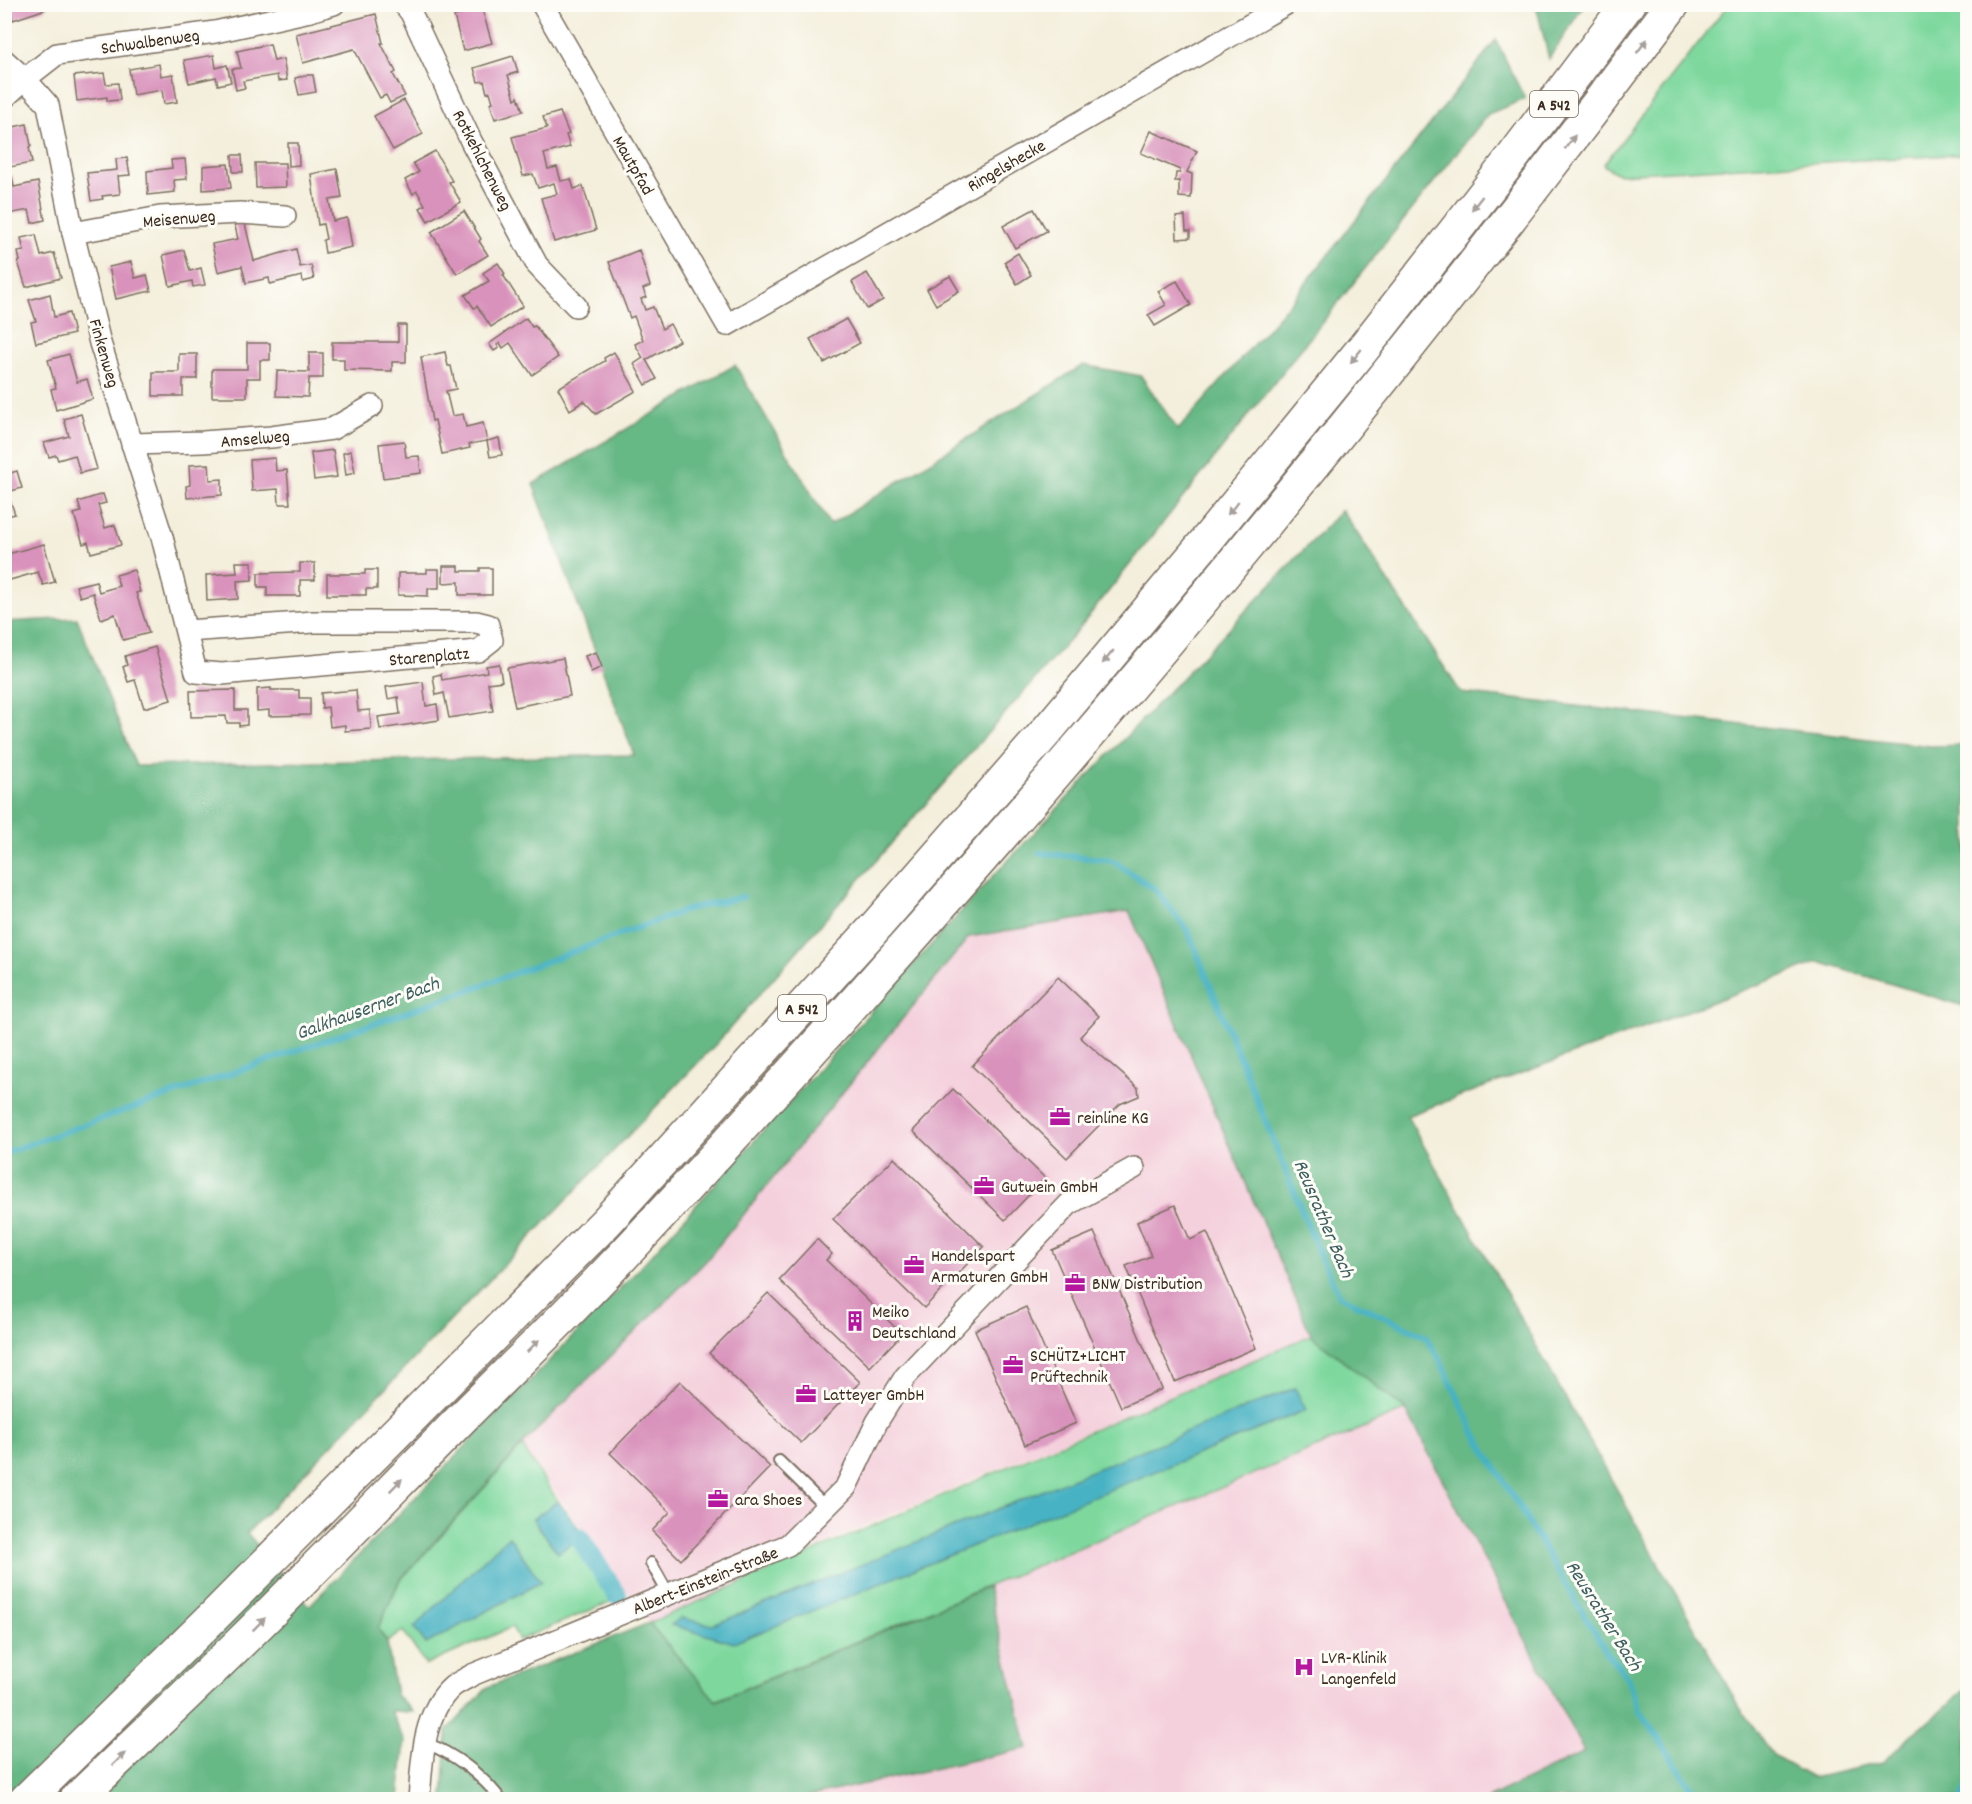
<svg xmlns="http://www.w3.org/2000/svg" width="1972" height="1804" font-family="Dekko,sans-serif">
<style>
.built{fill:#f4cfdc}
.green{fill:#7ed89e;stroke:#5c815e;stroke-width:1.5}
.forest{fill:#66b885;stroke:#507152;stroke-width:1.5}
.water{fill:#46b2c3;stroke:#406e70;stroke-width:1.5}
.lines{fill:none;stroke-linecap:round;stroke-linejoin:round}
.stream{stroke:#46b2c3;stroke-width:6}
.canal{stroke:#46b2c3;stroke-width:20}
.building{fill:#d992bb}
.lane-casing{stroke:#7c6f60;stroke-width:14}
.street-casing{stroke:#7c6f60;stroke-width:24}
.highway-casing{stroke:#7c6f60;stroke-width:36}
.lane{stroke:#fff;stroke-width:10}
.street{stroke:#fff;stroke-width:21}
.highway{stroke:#fff;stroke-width:33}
.oneway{fill:#a79f9a}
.labels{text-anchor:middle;stroke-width:6;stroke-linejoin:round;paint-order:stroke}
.shield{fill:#fdfcf7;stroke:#75695f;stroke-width:1.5}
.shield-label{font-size:16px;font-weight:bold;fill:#3b2a1e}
.street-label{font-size:18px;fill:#3b2a1e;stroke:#fdfcf7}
.poi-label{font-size:18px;fill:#3b2a1e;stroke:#fdfcf7;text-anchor:start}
.water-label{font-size:20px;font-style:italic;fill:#3f6060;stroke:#fdfcf7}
</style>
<rect width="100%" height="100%" fill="#fdfcf7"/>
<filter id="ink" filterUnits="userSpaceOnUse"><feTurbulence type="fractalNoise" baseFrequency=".0167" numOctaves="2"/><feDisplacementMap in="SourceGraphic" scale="12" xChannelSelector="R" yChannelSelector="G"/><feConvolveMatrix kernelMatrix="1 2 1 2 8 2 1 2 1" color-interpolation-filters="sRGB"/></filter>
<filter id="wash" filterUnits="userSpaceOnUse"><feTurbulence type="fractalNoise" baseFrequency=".008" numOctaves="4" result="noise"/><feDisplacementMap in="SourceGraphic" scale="24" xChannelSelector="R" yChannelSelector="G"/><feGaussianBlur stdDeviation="1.35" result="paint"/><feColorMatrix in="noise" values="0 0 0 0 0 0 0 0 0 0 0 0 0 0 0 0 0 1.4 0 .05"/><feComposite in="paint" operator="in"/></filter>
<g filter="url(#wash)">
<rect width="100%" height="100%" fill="#f4efdc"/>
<g class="built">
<polygon points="1129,911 1311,1335 860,1528 649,1623 522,1446 705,1262 969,937"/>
<polygon points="1444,1394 1684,1800 797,1800 1027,1748 988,1587"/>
</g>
<g class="green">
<polygon points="1728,5 1967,5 1967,154 1618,174 1603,165"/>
<polygon points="1311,1335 1406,1410 715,1701 649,1623"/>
<polygon points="522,1446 558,1501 533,1519 558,1553 575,1541 613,1601 519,1640 512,1627 426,1665 403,1631 387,1642 378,1629 399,1582"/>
</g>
<g class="forest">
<polygon points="1536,5 1584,5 1549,59"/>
<polygon points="1496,40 1525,99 1488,114 1077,631 717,1043 247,1533 309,1606 633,1275 994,875 1342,510 1461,693 1931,746 1967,745 1967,1007 1819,962 1407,1116 1738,1705 1773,1756 1812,1778 1881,1763 1967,1688 1967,1799 1487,1799 1584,1752 1406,1410 1311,1335 1129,911 969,937 705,1262 522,1445 399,1581 378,1629 387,1642 396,1695 413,1712 390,1711 405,1741 399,1799 5,1799 4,622 77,618 136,766 634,755 533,484 735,365 830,525 1083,365 1141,376 1178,430 1292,301"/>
<polygon points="988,1587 1028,1748 797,1799 443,1800 447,1731 488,1687 649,1623 716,1701"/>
</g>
<g class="water">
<polygon points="1295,1388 1306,1410 734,1643 671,1625 681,1618 713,1625"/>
<polygon points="558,1501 583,1534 558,1553 533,1519"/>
<polygon points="509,1536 541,1582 426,1644 414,1627"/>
</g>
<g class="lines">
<g class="stream">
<polyline points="1039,853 1111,860 1156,890 1188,931 1322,1260 1340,1296 1425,1336 1439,1358 1476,1435 1607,1653 1627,1677 1639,1710 1700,1800"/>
<polyline points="4,1153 458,994 692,908 743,897"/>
<polyline points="1962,1800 1968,1787"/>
</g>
<polyline class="canal" points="579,1537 617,1595"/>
</g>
<g id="blocks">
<g class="building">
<polygon points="8,4 44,4 46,9 13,20"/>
<polygon points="467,5 488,5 489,7 482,9 492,43 463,51 454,16 469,12"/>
<polygon points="376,14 383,43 381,43 396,72 393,74 405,96 390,103 386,95 380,98 354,49 303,63 296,34"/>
<polygon points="270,44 274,61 283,59 287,80 278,81 277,75 243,81 245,88 236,90 232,69 241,68 237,51"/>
<polygon points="214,55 216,68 227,65 231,82 218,85 216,77 189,83 184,60"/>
<polygon points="513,56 518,72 508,75 515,99 518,97 523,111 495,119 490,103 493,102 490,92 487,93 484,81 478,82 474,68"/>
<polygon points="159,64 161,76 173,74 177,102 164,104 162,90 133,95 129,69"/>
<polygon points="104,73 106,84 118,83 120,100 107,101 107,97 77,101 74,76"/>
<polygon points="308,75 313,75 316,92 299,95 295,78"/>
<polygon points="404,100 423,134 393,150 374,116"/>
<polygon points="560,112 569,134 566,135 570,147 544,154 548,169 557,167 561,181 571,179 574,189 583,186 596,230 554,242 541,198 557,194 554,183 538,188 533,174 523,176 512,137 547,128 543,117"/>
<polygon points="27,124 31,146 29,147 32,163 10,167 7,152 4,152 4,129"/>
<polygon points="1151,131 1197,151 1187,172 1192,174 1191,198 1179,197 1179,181 1175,181 1176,173 1180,173 1180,170 1141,153"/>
<polygon points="288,143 298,143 299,165 289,166"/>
<polygon points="435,151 452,181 449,182 461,202 428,221 420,208 425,205 417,191 413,194 405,180 419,172 413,163"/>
<polygon points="232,155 242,155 243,172 233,172"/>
<polygon points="127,158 130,175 118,176 120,194 102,196 103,199 91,201 87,173 117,170 116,159"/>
<polygon points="185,159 187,179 174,180 175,192 148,195 147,171 172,168 171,160"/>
<polygon points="255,163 285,163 286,187 256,188"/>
<polygon points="228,164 231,188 203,190 203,166"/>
<polygon points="337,169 342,198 329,200 333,221 347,218 352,247 325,253 323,240 326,239 323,224 318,225 311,174"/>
<polygon points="12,176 14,187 38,182 45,220 32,223 29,210 8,214 4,202 4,177"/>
<polygon points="1034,209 1047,231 1015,248 1003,226"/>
<polygon points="464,211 481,239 479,241 488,255 457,274 431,232"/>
<polygon points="1185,216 1186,231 1190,231 1190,238 1177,239 1176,217"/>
<polygon points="244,220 254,261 296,249 300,267 311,265 314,279 303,282 302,276 270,284 269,278 246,283 242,266 218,272 212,244 238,239 234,222"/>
<polygon points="36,235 41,256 54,253 61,278 26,287 18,262 20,261 18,252 24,251 21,238"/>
<polygon points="184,250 190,271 201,268 205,285 193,287 192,281 170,286 163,255"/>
<polygon points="639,250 650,286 643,289 646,297 641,299 645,310 653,307 662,329 670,324 679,341 646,360 657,379 646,385 634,364 643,358 635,344 643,340 634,316 630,318 609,262"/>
<polygon points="1018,253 1031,275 1017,284 1004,262"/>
<polygon points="131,262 135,278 147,275 151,291 116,299 109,267"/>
<polygon points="498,263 505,274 503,275 523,306 491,327 477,306 474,308 465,295 489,281 483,273"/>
<polygon points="867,273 883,300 867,309 852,282"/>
<polygon points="950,276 959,291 936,305 927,289"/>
<polygon points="1177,281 1191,305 1155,326 1148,315 1166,305 1158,291"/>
<polygon points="50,294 54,317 69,313 74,334 36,343 31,322 36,321 29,300"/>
<polygon points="526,318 532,327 535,326 558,357 532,375 510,343 503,348 500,343 497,345 499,348 494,351 489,344"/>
<polygon points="846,319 860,343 824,363 810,339"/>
<polygon points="398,325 406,325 406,362 392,362 392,371 344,370 344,359 332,359 332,342 398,342"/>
<polygon points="247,343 270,343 270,360 260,360 260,378 247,378 247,397 212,397 212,369 247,369"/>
<polygon points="445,352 448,366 451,366 456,389 446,391 452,416 463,414 466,427 483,423 487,441 469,444 470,448 442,454 435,420 432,421 421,357"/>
<polygon points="614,352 636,391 596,414 584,401 570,410 558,388 605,361 604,358"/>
<polygon points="309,353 323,353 323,378 309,378 308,397 276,396 277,371 309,372"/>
<polygon points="69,354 77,382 87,379 93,399 56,410 51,389 56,388 48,360"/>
<polygon points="179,354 197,354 197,379 183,379 183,396 153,396 153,372 179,372"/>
<polygon points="81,414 97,469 80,473 75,455 58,460 56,455 49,457 44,443 69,436 64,419"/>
<polygon points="499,438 502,455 490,457 487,441"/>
<polygon points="404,441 406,457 419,456 421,473 383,478 379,444"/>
<polygon points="333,450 337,477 314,480 311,453"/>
<polygon points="351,451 355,473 346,475 343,453"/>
<polygon points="275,458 276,471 287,470 290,504 279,504 278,489 252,491 250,460"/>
<polygon points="209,464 210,480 222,479 222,495 187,498 186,486 190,485 189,465"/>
<polygon points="17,471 22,488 4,493 4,475"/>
<polygon points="103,494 106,503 98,505 105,528 115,525 121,545 91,553 88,542 83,544 74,514 81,512 78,502"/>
<polygon points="10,500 15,514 4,517 4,502"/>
<polygon points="44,544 55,582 43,585 38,572 10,580 4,555"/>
<polygon points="236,562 252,562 252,580 237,581 238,599 207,601 206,575 237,573"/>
<polygon points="300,563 315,563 315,580 300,580 300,596 267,596 267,587 258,587 258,573 300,572"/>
<polygon points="443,566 459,566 459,571 480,571 480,568 492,568 492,595 459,595 459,582 443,583"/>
<polygon points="427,569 439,569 439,588 428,588 428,596 398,595 398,573 427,573"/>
<polygon points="134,570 140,592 136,593 149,633 123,640 115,614 101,619 93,593 80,597 76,586 96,581 99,592 119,586 116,575"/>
<polygon points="365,570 377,570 377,589 366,589 366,595 327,595 327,574 365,574"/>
<polygon points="155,647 171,700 144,708 135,680 128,682 123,667 127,665 125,656"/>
<polygon points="596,652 602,667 591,672 585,656"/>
<polygon points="563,658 570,696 515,707 507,668"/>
<polygon points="499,664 502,681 488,683 493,711 449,718 444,693 436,695 433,676 441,674 442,680 487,672 486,666"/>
<polygon points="423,682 426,706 437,704 439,720 380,729 378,717 400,714 398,697 388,699 386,687"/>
<polygon points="271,688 271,690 299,690 299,698 310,698 310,715 269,716 269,710 257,711 257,689"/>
<polygon points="235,690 235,710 247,710 247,725 239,726 239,723 227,723 226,716 191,717 190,691"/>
<polygon points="356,690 358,711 370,710 371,729 345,731 345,725 330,727 328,707 322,708 321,693"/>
<polygon points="1058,977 1099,1016 1080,1037 1138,1088 1139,1096 1120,1104 1067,1158 972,1066"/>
<polygon points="953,1089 1045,1178 1005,1220 913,1131"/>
<polygon points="894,1158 984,1247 924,1308 833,1219"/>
<polygon points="1175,1205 1190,1240 1207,1232 1256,1348 1175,1382 1126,1266 1151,1256 1137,1222"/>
<polygon points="1094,1232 1162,1389 1121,1407 1052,1250"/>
<polygon points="817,1239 832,1254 826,1260 902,1334 870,1367 779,1280"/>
<polygon points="768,1293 860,1382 801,1443 709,1353"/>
<polygon points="1026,1307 1076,1423 1025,1445 975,1330"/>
<polygon points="680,1381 770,1467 681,1560 652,1531 670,1512 610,1453"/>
</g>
</g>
</g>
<g filter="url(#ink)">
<use href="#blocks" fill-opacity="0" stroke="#7c6f60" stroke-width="1.5"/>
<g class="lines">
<g class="lane-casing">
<g id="lane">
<polyline points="779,1461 826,1507"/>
<polyline points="651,1563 669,1595"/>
<path d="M425,1743c29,10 58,33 76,57"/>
</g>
</g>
<g class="street-casing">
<g id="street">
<polyline points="309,4 310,11 334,4"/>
<polyline points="404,4 411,13 471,141 537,265 576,306"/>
<polyline points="542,4 727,325 1286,4"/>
<polyline points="4,60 25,79 57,54 215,32 310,11"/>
<polyline points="4,98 25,79 48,105 73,233 100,343 162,537 196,672 222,674 478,651 492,640 488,625 476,622 314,622 187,631"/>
<polyline points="73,233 160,217 240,213 285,216"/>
<polyline points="132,444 203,442 271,437 332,429 372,406"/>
<path d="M419,1800c3,-37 3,-86 33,-113 6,-5 14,-8 20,-12l316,-130 58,-58 31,-65 28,-45 164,-173 65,-36"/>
</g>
</g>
<g class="highway-casing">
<g id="highway">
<polyline points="26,1800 215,1615 606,1222 870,933 1045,733 1202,546 1362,350 1513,157 1628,4"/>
<path d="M76,1800c58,-56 117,-111 175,-168 72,-71 141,-143 212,-215 57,-57 115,-113 170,-172 368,-395 717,-808 1040,-1241"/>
</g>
</g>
<use href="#lane" class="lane"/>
<use href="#street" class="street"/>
<use href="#highway" class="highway"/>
</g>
<defs><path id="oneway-solid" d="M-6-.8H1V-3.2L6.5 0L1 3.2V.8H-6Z" transform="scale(1.5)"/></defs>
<g class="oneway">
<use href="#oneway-solid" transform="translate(1642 46) rotate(-53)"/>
<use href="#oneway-solid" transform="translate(1570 142) rotate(-53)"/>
<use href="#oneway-solid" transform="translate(1477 203) rotate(128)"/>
<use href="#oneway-solid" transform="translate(1356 356) rotate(129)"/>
<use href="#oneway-solid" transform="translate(1233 508) rotate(129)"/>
<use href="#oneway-solid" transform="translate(1108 657) rotate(130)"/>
<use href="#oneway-solid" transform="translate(533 1346) rotate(-45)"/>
<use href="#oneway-solid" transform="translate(396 1485) rotate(-45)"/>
<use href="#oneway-solid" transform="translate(259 1624) rotate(-45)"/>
<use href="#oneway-solid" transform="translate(119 1759) rotate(-44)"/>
</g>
</g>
<defs>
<g id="office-bare" transform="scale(1.62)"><path d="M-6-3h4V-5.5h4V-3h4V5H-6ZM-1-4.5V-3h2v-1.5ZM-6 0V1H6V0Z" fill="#b5179e" stroke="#fdfcf7" stroke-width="2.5" paint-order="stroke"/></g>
<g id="building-bare" transform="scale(1.62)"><path d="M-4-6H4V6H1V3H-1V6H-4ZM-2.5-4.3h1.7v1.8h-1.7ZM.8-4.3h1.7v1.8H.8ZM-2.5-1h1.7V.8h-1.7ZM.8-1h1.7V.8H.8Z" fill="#b5179e" stroke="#fdfcf7" stroke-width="2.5" paint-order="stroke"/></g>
<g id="hospital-bare" transform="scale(1.62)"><path d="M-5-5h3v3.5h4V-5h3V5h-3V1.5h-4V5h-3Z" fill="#b5179e" stroke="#fdfcf7" stroke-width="2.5" paint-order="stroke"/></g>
</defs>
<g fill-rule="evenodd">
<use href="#office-bare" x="1060" y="1117"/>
<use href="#office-bare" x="984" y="1186"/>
<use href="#office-bare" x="914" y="1265"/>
<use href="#office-bare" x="1075" y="1283"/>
<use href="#building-bare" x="855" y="1321"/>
<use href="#office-bare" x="1013" y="1365"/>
<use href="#office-bare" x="806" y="1394"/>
<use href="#office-bare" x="718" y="1499"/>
<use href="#hospital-bare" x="1304" y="1667"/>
</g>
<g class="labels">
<g class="shield">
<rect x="1530" y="91" width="48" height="26" rx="4.5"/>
<rect x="778" y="995" width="48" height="26" rx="4.5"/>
</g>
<g class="shield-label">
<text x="1554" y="110">A 542</text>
<text x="802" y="1014">A 542</text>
</g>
<g class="street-label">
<text transform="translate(150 41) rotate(-8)" y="6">Schwalbenweg</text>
<text transform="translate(483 160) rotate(63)" y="6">Rotkehlchenweg</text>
<text transform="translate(634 165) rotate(60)" y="6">Mautpfad</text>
<text transform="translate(1006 165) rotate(-30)" y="6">Ringelshecke</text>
<text transform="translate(179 218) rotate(-5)" y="6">Meisenweg</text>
<text transform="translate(105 353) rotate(74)" y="6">Finkenweg</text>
<text transform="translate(255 438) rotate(-5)" y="6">Amselweg</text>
<text transform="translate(429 656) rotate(-5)" y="6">Starenplatz</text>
<text transform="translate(705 1580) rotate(-22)" y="6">Albert-Einstein-Straße</text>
</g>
<g class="poi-label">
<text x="1077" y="1123">reinline KG</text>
<text x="1001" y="1192">Gutwein GmbH</text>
<text x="931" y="1261">Handelspart<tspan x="931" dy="21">Armaturen GmbH</tspan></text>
<text x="1092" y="1289">BNW Distribution</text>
<text x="872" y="1317">Meiko<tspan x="872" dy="21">Deutschland</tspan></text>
<text x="1030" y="1361">SCHÜTZ+LICHT<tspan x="1030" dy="21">Prüftechnik</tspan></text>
<text x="823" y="1400">Latteyer GmbH</text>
<text x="735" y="1505">ara Shoes</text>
<text x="1321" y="1663">LVR-Klinik<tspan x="1321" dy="21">Langenfeld</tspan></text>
</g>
<g class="water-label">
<text transform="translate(367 1007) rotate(-20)" y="7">Galkhauserner Bach</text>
<text transform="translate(1325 1218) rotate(67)" y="7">Reusrather Bach</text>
<text transform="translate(1605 1615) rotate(58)" y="7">Reusrather Bach</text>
</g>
</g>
<rect width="1972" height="1804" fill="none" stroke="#fdfcf7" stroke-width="24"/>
</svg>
